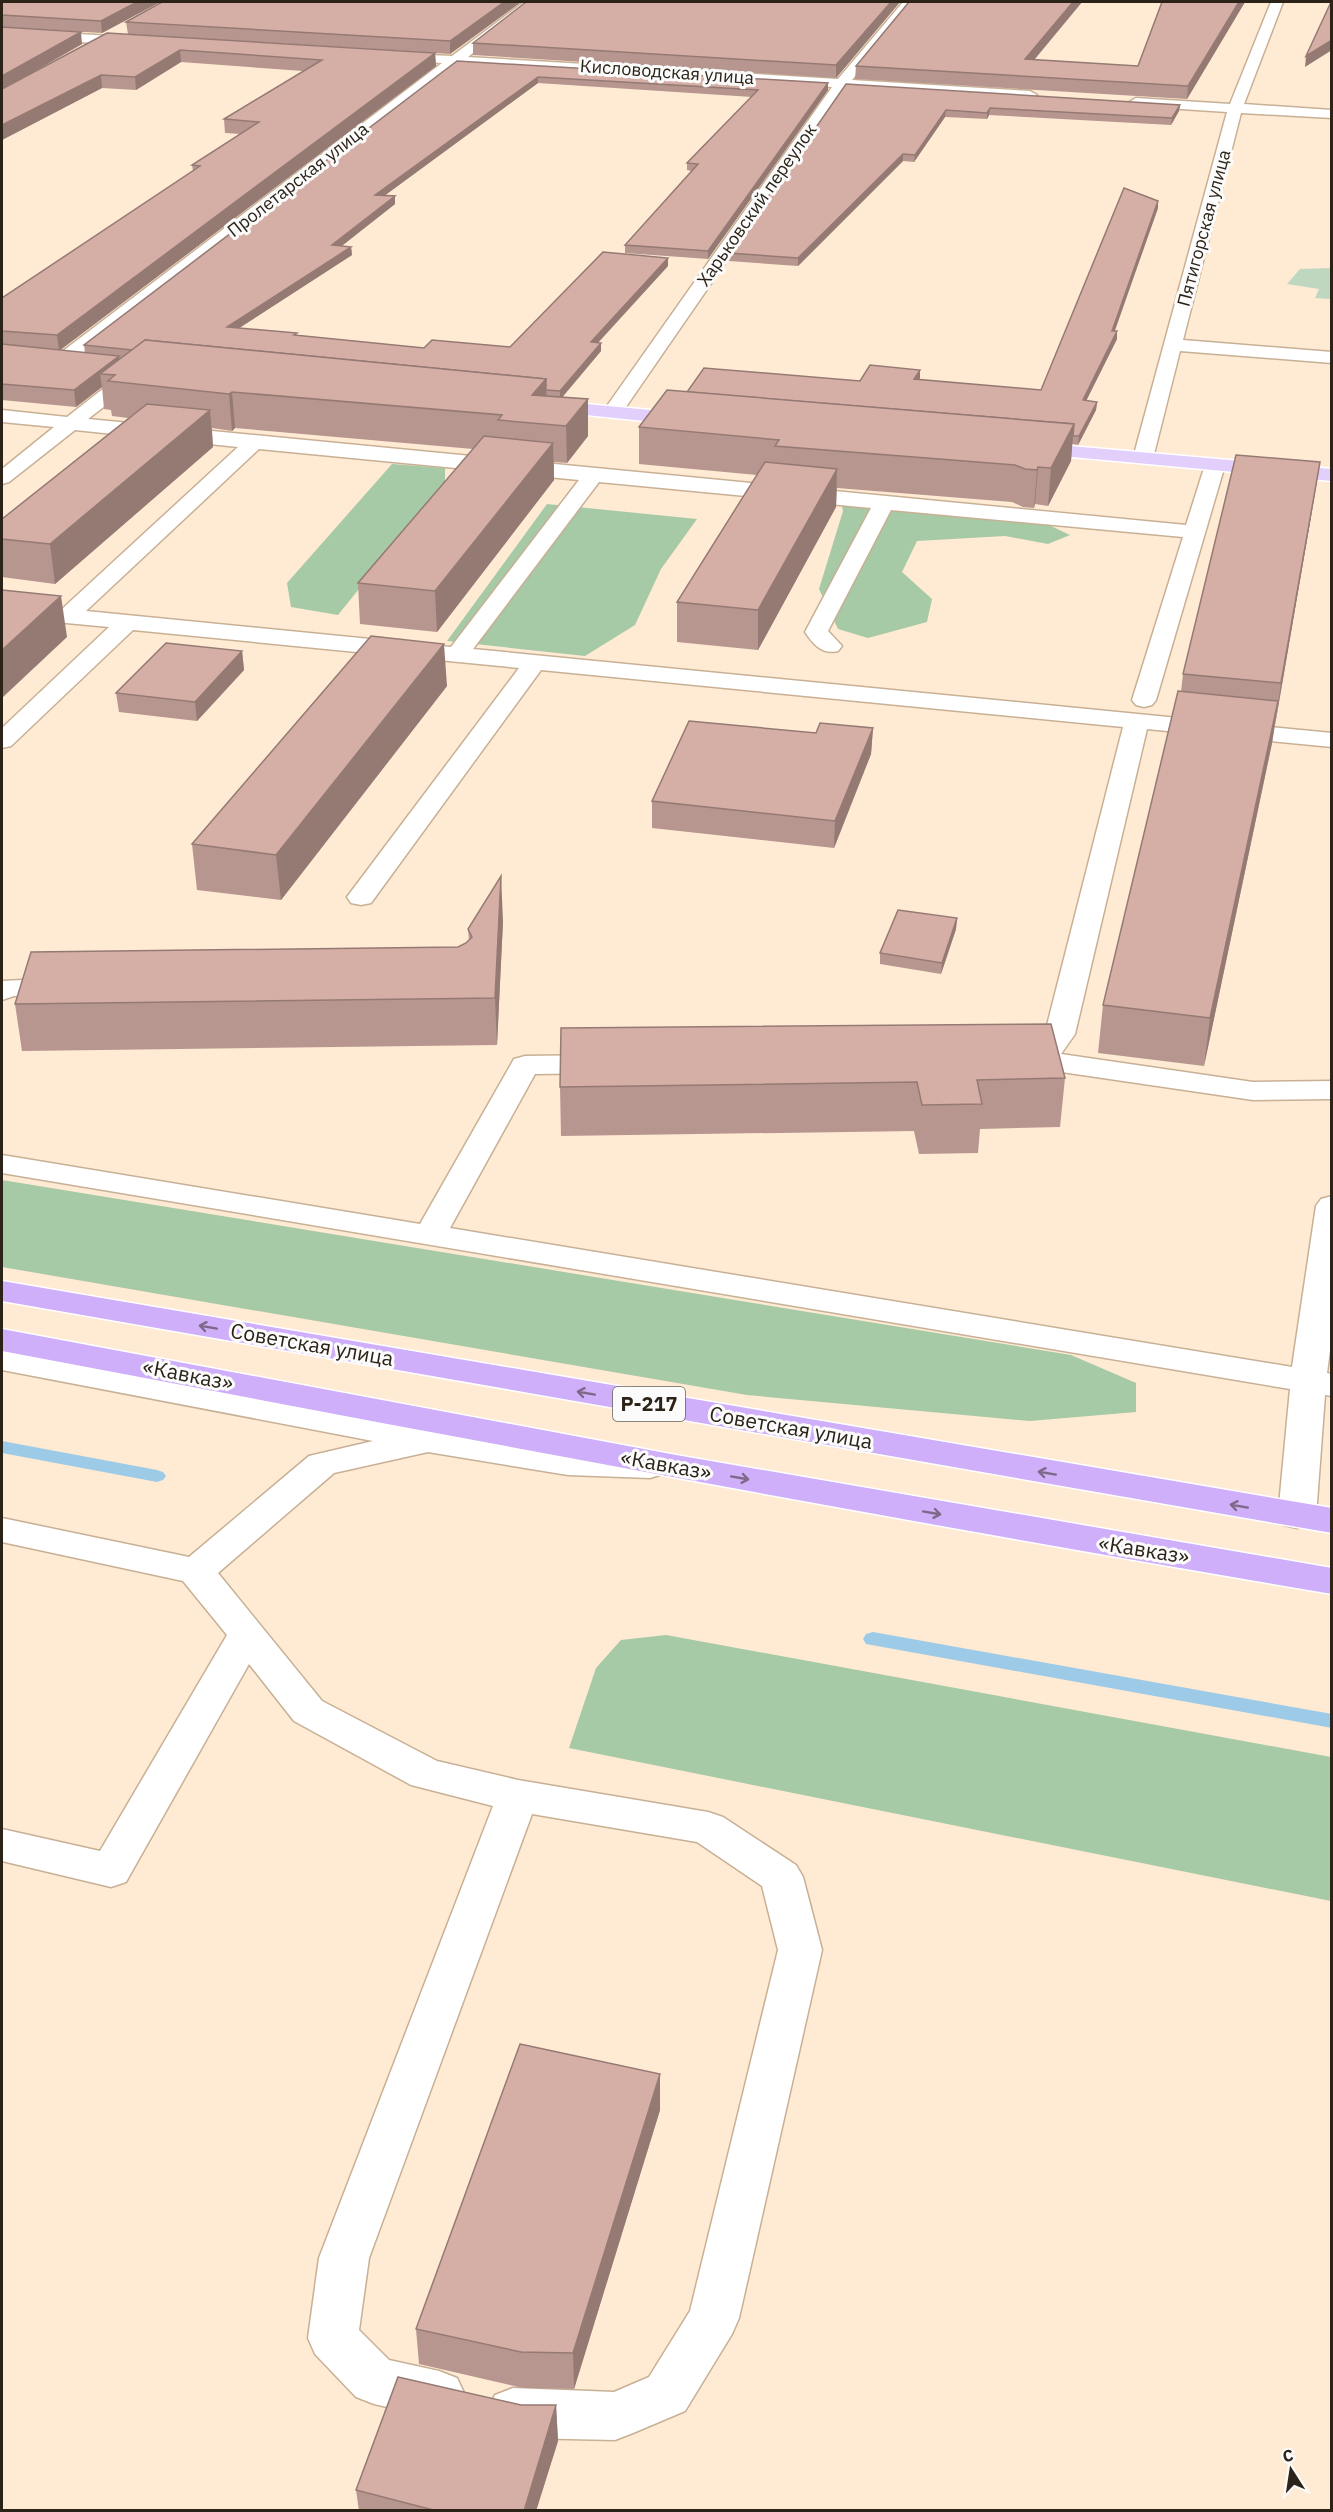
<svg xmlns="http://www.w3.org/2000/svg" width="1333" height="2512" font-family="'IBM Plex Sans',sans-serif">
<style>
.green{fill:#bfd7bf}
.forest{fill:#a6c9a6}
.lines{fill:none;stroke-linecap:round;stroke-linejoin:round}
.stream{fill:#9dcbe7;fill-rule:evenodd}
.minor-casing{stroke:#c8b095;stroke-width:3}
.major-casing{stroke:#fff;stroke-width:3}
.highway-casing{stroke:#fff;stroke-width:3}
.minor{fill:#fff;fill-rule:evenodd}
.major{fill:#e3cffc;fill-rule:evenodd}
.highway{fill:#d0affa;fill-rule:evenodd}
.wall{fill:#b7968f}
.shaded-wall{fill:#957a74}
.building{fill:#d5afa6;stroke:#957a74;stroke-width:1.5}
.oneway{stroke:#7e6989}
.labels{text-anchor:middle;stroke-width:6;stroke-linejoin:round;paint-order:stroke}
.far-street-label{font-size:18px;fill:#2c2318;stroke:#fbfbfb}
.shield{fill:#fbfbfb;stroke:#6a645c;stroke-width:1.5}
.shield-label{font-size:20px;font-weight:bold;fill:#2c2318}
.street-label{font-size:21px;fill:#2c2318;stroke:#fbfbfb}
</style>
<rect width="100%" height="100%" fill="#ffead4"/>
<polygon class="green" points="1331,268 1331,299 1315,298 1319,289 1287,284 1300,269"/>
<g class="forest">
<polygon points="392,464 445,468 445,482 338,615 291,607 287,583"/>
<polygon points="839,493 1015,509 1070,535 1048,544 1005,536 917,541 902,572 932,599 927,622 868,638 838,629 819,589 843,511"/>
<polygon points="547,504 697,519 661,569 635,625 585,656 447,641"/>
<polygon points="2,1180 1071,1355 1136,1383 1136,1412 1030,1421 747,1395 2,1267"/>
<polygon points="666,1635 1331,1757 1331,1901 569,1748 596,1668 621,1640"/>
</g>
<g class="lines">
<g class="stream">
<polygon points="2,1441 157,1470 163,1472 166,1476 163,1480 157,1482 2,1453"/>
<polygon points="873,1632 1332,1714 1332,1728 866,1644 863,1639 866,1634"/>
</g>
<g class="minor-casing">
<g id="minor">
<polygon points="524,2 537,2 468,57 838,79 903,2 915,2 852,80 1030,91 1037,95 1030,99 846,88 619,417 605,417 602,413 832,87 458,64 71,362 59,362 56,358 59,354 442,63 390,60 385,59 383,56 385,53 452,56"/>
<polygon points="1271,2 1283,2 1244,104 1332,110 1332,118 1241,113 1183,340 1332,352 1332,363 1180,351 1153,458 1150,462 1136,462 1133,458 1227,112 1136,106 1129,102 1136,98 1230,104"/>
<polygon points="2,29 141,38 148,42 141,46 2,37"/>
<path d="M138,365l7,2 2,4 -2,4 -57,44 1098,106 19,-60 3,-4h14l3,4 -69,235 -4,5 -8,2 -8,-2 -4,-5 51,-163 -292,-27 -63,121 14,15 -4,5c-16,4 -25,-7 -33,-19l66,-124 -272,-26 -126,167 859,84v14l-185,-18 -72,305 -14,20 192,28 79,-1v18l-79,1 -212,-31 -34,-3 -4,-6 4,-6 25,-3 13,-18 78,-306 -582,-57 -170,233 -10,2 -10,-2 -4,-6 172,-229 -386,-38 -122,116 -9,2v-20l107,-101 -107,-10v-14l60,6 176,-162 -163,-17 -66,52 -7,2v-15l52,-42 -52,-5v-12l65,7 64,-50zM259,449l320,31 -128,167 -365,-36z"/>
<polygon points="64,978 74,981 78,987 74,993 64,996 14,996 2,1000 2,981"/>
<polygon points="606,1055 617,1058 621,1064 617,1070 606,1073 535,1074 450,1228 1292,1367 1316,1206 1321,1199 1332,1196 1332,1335 1327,1373 1332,1374 1332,1396 1325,1395 1316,1516 1310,1525 1297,1528 1284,1525 1278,1516 1290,1389 2,1173 2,1155 420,1224 514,1059 525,1056"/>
<polygon points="2,1348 432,1429 568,1451 650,1454 663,1458 668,1466 663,1474 650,1478 568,1475 428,1452 334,1473 218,1573 322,1701 437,1761 518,1780 708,1812 723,1817 796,1865 803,1877 822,1950 739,2318 732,2334 685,2411 633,2433 615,2440 523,2438 495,2429 487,2412 495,2395 513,2388 614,2392 649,2377 690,2311 778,1950 762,1886 697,1842 532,1814 369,2258 359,2330 389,2360 439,2371 457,2378 465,2395 457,2412 439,2419 374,2404 356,2397 315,2354 308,2338 319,2258 493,1806 411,1785 294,1721 249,1664 126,1882 111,1887 2,1861 2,1829 100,1851 227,1635 183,1581 2,1542 2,1518 189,1557 309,1456 373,1441 2,1370"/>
</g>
</g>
<g class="major-casing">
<g id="major">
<polygon points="544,400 693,414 700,416 703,420 700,424 693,426 537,410 534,406 537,402"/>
<polygon points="1025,442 1332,469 1332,481 1018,452 1015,448 1018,444"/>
</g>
</g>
<g class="highway-casing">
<g id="highway">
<polygon points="2,1281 1332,1508 1332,1533 2,1301"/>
<path d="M2,1329l674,126 656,113v26c-445,-75 -887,-159 -1330,-243z"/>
</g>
</g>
<use href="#minor" class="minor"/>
<use href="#major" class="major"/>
<use href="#highway" class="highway"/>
</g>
<g class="wall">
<polygon points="2,2 160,2 102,33 2,27 82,44 13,83 107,33 435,53 436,66 60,350 85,353 84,345 457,61 828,83 828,90 708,259 625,253 625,245 692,171 687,170 687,163 752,97 538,83 385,195 395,196 395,204 341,246 351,247 352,255 239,328 297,335 424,348 510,347 668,266 598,343 601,351 562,397 588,399 588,436 567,463 554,462 554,480 437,632 360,624 358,583 473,449 235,428 232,431 212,428 213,447 55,584 2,577 2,519 128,418 112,416 111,410 104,409 102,387 76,407 2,400 2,298 193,171 192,165 241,134 225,133 224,119 303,71 181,62 136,90 102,88 2,140"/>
<polygon points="521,2 450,54 128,34 126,22"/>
<polygon points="526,2 900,2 836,78 473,55 473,43"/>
<polygon points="909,2 1082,2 1034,60 1138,66 1162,2 1245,2 1187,99 855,79 856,66"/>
<polygon points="846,84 1180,105 1179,111 1171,125 989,115 987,119 945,117 914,162 903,161 798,266 729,261 729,253"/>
<polygon points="1158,208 1114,331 1117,331 1117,339 1086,401 1097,402 1096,410 1078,445 1072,444 1071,461 1048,506 1035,504 1034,508 1023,507 1012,502 837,488 836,507 758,650 677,642 677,602 757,475 639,464 639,427 687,392 920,378 918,380 1041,390"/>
<polygon points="1320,462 1314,499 1272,743 1204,1066 1098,1053 1103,1005 1181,692 1183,674"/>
<polygon points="242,651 244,670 197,721 119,712 116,693"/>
<polygon points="447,686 281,900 197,890 192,844"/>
<polygon points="873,728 871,754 834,848 652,828 652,801"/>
<polygon points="957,918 956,929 941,974 880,964 880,953"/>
<polygon points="503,921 497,1045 22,1051 15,1004 458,947 466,943 469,940 468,929"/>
<polygon points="1065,1078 1060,1127 980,1129 978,1153 919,1154 914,1131 561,1136 560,1087"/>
<polygon points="660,2110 574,2389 523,2388 419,2364 416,2329"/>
<polygon points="556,2405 558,2441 536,2511 359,2511 356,2490"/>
</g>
<g class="shaded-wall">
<polygon points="137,2 160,2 102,33 101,21"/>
<polygon points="504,2 521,2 450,54 450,41"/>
<polygon points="891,2 900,2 836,78 836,65"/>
<polygon points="1073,2 1082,2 1024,72 1025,59"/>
<polygon points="1239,2 1245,2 1187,99 1188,86"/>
<polygon points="81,32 82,44 2,90 2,76"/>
<polygon points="1332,40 1332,50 1305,67 1306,56"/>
<polygon points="180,50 181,62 136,90 135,77"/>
<polygon points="435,53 436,66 59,351 57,335"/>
<polygon points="101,75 102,88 2,140 2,125"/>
<polygon points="538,77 538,83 376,202 375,195"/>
<polygon points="828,83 828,90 708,259 708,251"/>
<polygon points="1180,105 1179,111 1171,125 1172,118"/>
<polygon points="990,108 989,115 987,119 987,113"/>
<polygon points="946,110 945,117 914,162 915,155"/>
<polygon points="903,154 903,161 798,266 798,258"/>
<polygon points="395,196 395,204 333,253 332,245"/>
<polygon points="1158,201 1158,208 1112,339 1112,331"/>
<polygon points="351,247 352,255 227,336 227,327"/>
<polygon points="668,258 668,266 591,350 591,342"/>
<polygon points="1117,331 1117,339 1082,409 1083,400"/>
<polygon points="601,343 601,351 560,400 560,391"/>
<polygon points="119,356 120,372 100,374 102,387 76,407 74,390"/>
<polygon points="920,370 920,378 914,388 914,379"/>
<polygon points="546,379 547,415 532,395"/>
<polygon points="232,392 235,428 232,431 229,394"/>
<polygon points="588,399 588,436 567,463 566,426"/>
<polygon points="1097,402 1096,410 1078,445 1079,436"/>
<polygon points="210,410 213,447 55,584 50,544"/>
<polygon points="1074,424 1071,461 1048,506 1051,468"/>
<polygon points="553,443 554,480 437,632 435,591"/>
<polygon points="1320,462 1314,499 1275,725 1281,683"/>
<polygon points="1038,467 1035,504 1034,508 1037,470"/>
<polygon points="837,469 836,507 758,650 758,610"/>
<polygon points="61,596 67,637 2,698 2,650"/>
<polygon points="444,644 447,686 281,900 276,855"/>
<polygon points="242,651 244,670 197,721 195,702"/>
<polygon points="1278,701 1272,743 1204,1066 1210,1018"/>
<polygon points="873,728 871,754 834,848 835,821"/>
<polygon points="501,876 503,921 497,1045 495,998"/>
<polygon points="957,918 956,929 941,974 942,963"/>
<polygon points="660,2074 660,2110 574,2389 573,2353"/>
<polygon points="556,2405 558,2441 536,2511 524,2511"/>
</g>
<g class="building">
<polygon points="2,2 137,2 101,21 2,15"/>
<polygon points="162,2 504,2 450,41 126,22"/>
<polygon points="526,2 891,2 836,65 473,43"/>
<polygon points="909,2 1073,2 1025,59 1138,66 1162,2 1239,2 1188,86 856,66"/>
<polygon points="1331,2 1332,40 1306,56"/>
<polygon points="2,27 81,32 2,76"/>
<polygon points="107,33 435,53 57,335 2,331 2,298 200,166 192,165 259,122 224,119 322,60 180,50 135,77 101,75 2,125 2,89"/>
<polygon points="457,61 828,83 708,251 625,245 698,164 687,163 758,90 538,77 375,195 395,196 332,245 351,247 227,327 297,333 294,335 424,348 432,340 510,347 603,252 668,258 591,342 601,343 560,391 546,390 546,379 145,340 132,350 84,345"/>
<polygon points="846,84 1180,105 1172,118 990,108 987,113 946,110 915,155 903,154 798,258 729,253"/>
<polygon points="1124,188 1158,201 1112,331 1117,331 1083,400 1097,402 1079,436 1073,436 1074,424 687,392 704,368 860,381 870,365 920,370 914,379 1041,390"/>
<polygon points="145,340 546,379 532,395 588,399 566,426 498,420 502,415 232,392 229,394 108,381 115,375 100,374"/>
<polygon points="2,344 119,356 74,390 2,384"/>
<polygon points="667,390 1074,424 1051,468 1038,467 1037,470 1025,469 1015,465 775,446 779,440 639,427"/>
<polygon points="147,404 210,410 50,544 2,539 2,519"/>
<polygon points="484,436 553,443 435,591 358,583"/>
<polygon points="1236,455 1320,462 1281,683 1183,674"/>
<polygon points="765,462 837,469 758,610 677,602"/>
<polygon points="2,590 61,596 2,650"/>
<polygon points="371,636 444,644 276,855 192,844"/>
<polygon points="166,643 242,651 195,702 116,693"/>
<polygon points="1178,691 1278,701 1210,1018 1103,1005"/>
<polygon points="689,721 816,733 820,723 873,728 835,821 652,801"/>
<polygon points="501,876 495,998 15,1004 31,952 458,947 466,943 472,937 468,929"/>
<polygon points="898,910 957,918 942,963 880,953"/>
<polygon points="1051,1024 1065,1078 977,1080 982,1104 922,1105 917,1082 560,1087 561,1028"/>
<polygon points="520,2044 660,2074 573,2353 521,2352 416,2329"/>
<polygon points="398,2377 521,2405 556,2405 524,2511 437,2511 356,2490"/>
</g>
<defs><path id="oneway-shaft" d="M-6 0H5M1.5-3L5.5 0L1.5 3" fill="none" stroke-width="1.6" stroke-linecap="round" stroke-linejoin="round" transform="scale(1.5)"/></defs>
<g class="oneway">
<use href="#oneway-shaft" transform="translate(208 1327) rotate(-170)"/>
<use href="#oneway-shaft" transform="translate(586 1393) rotate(-170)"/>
<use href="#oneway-shaft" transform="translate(1047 1473) rotate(-170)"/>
<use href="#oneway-shaft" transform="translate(740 1478) rotate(10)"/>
<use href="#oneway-shaft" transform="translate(1239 1506) rotate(-170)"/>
<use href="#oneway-shaft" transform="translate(932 1513) rotate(10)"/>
</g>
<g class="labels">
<g class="far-street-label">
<text transform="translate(667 72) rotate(4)" y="6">Кисловодская улица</text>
<text transform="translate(298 180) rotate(-38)" y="6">Пролетарская улица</text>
<text transform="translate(757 205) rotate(-55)" y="6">Харьковский переулок</text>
<text transform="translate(1204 228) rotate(-75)" y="6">Пятигорская улица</text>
</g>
<rect class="shield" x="613" y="1387" width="72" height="34" rx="4.5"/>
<g class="shield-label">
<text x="649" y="1411">Р-217</text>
</g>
<g class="street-label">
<text transform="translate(312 1345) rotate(10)" y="7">Советская улица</text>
<text transform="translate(188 1375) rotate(11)" y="7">«Кавказ»</text>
<text transform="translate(791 1428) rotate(10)" y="7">Советская улица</text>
<text transform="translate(666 1465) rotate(10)" y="7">«Кавказ»</text>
<text transform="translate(1144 1550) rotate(9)" y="7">«Кавказ»</text>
</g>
</g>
<rect width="1333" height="2512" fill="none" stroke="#2c2318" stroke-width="6"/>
<g transform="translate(1291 2470) rotate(348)" stroke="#fbfbfb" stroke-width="4.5" paint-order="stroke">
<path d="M0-4.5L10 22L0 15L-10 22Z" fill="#2c2318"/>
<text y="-9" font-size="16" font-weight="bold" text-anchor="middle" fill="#2c2318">С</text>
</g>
</svg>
